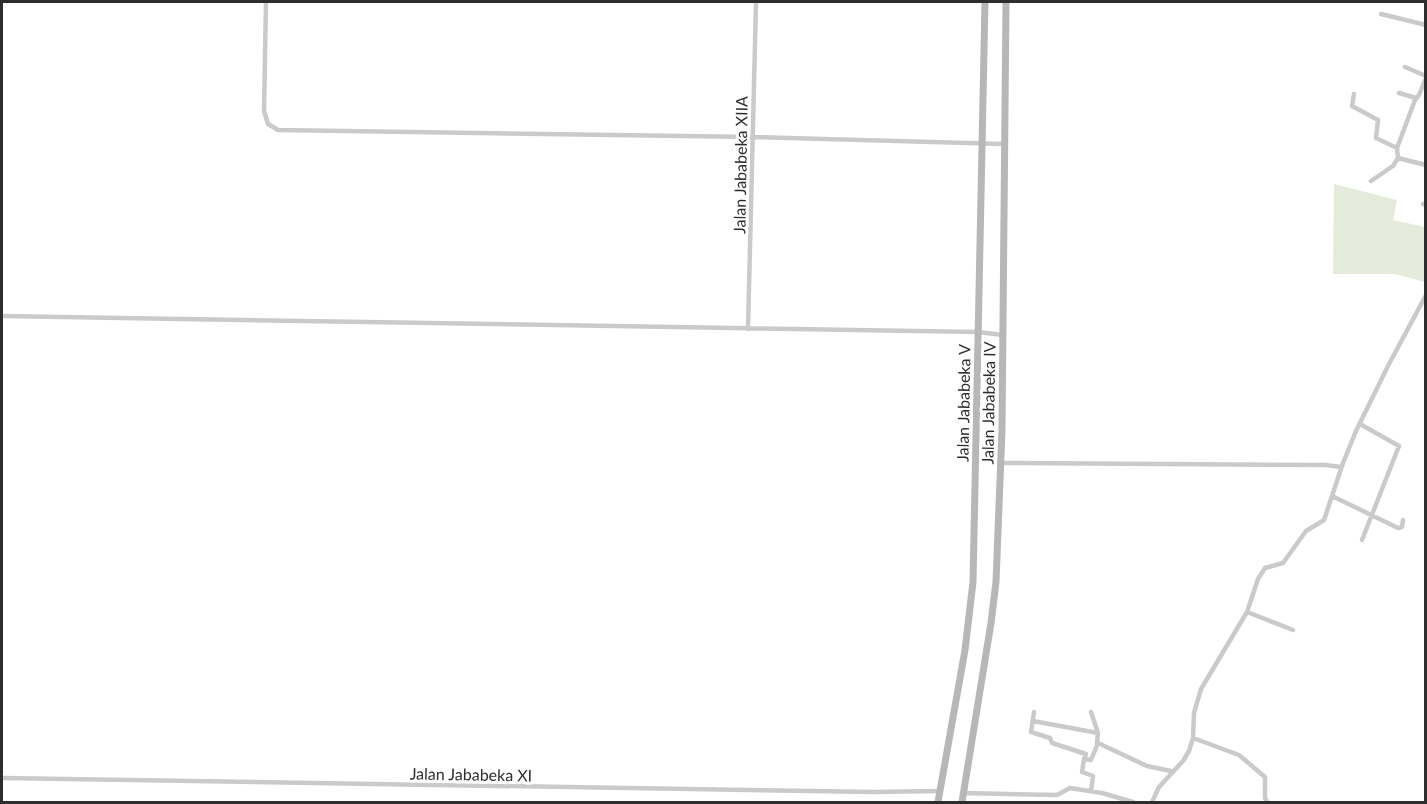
<svg xmlns="http://www.w3.org/2000/svg" width="1427" height="804" font-family="Lato,sans-serif">
	<rect width="100%" height="100%" fill="#fff"/>
	<!-- green -->
	<path fill="#e5ebdb" d="M1334,184L1397,200L1393,220L1425,227V282L1395,274H1333Z"/>
	<g fill="none" stroke-linecap="round" stroke-linejoin="round">
		<!-- street -->
		<path stroke="#cacaca" stroke-width="4.5" d="M266,2L264,111L268,124L278,130L753,137L1004,144
			M1381,14L1426,25
			M1405,67L1426,76
			M1426,78L1419,95L1415,100L1397,148L1398,158L1426,165
			M1399,93L1416,98
			M1354,94L1352,106L1378,120L1376,138L1397,148
			M1371,181L1393,166L1398,158
			M1423,204L1426,205
			M2,316L978,332L1003,335
			M748,329L756,2
			M1360,424L1399,446L1362,540
			M1001,463L1325,465L1341,467
			M1332,496L1398,528L1402,527L1403,520
			M1247,612L1293,630
			M1034,712L1031,732L1050,738L1052,743L1086,754L1084,759
			M1091,712L1098,733L1097,743
			M1033,721L1098,733
			M1193,738L1239,755L1265,777V798L1267,802
			M2,778L874,792L940,791
			M1091,791L1093,776L1082,772L1084,759L1091,760L1098,743L1147,766L1171,771
			M963,793L1057,795L1070,788L1102,793L1133,802
			M1152,802L1159,787L1183,761L1189,751L1193,738L1194,713L1201,689L1247,612L1258,579L1265,568L1283,563L1306,531L1324,520L1343,463L1356,431L1389,364L1426,295"/>
		<!-- secondary -->
		<path stroke="#b7b7b7" stroke-width="7" d="M938,802L965,650L973,582L985,2
			M962,802L991,623L996,582L1002,430L1006,2"/>
	</g>
	<g text-anchor="middle" dominant-baseline="central" stroke-width="6" stroke-linejoin="round" paint-order="stroke">
		<!-- street labels -->
		<g font-size="16" fill="#2d2d2d" stroke="#fff">
			<text transform="translate(740 165) rotate(-89)">Jalan Jababeka XIIA</text>
			<text transform="translate(963 403) rotate(-89)">Jalan Jababeka V</text>
			<text transform="translate(988 403) rotate(-89)">Jalan Jababeka IV</text>
			<text transform="translate(471 774) rotate(1)">Jalan Jababeka XI</text>
		</g>
	</g>
	<!-- border -->
	<rect width="1427" height="804" fill="none" stroke="#2d2d2d" stroke-width="6"/>
</svg>
